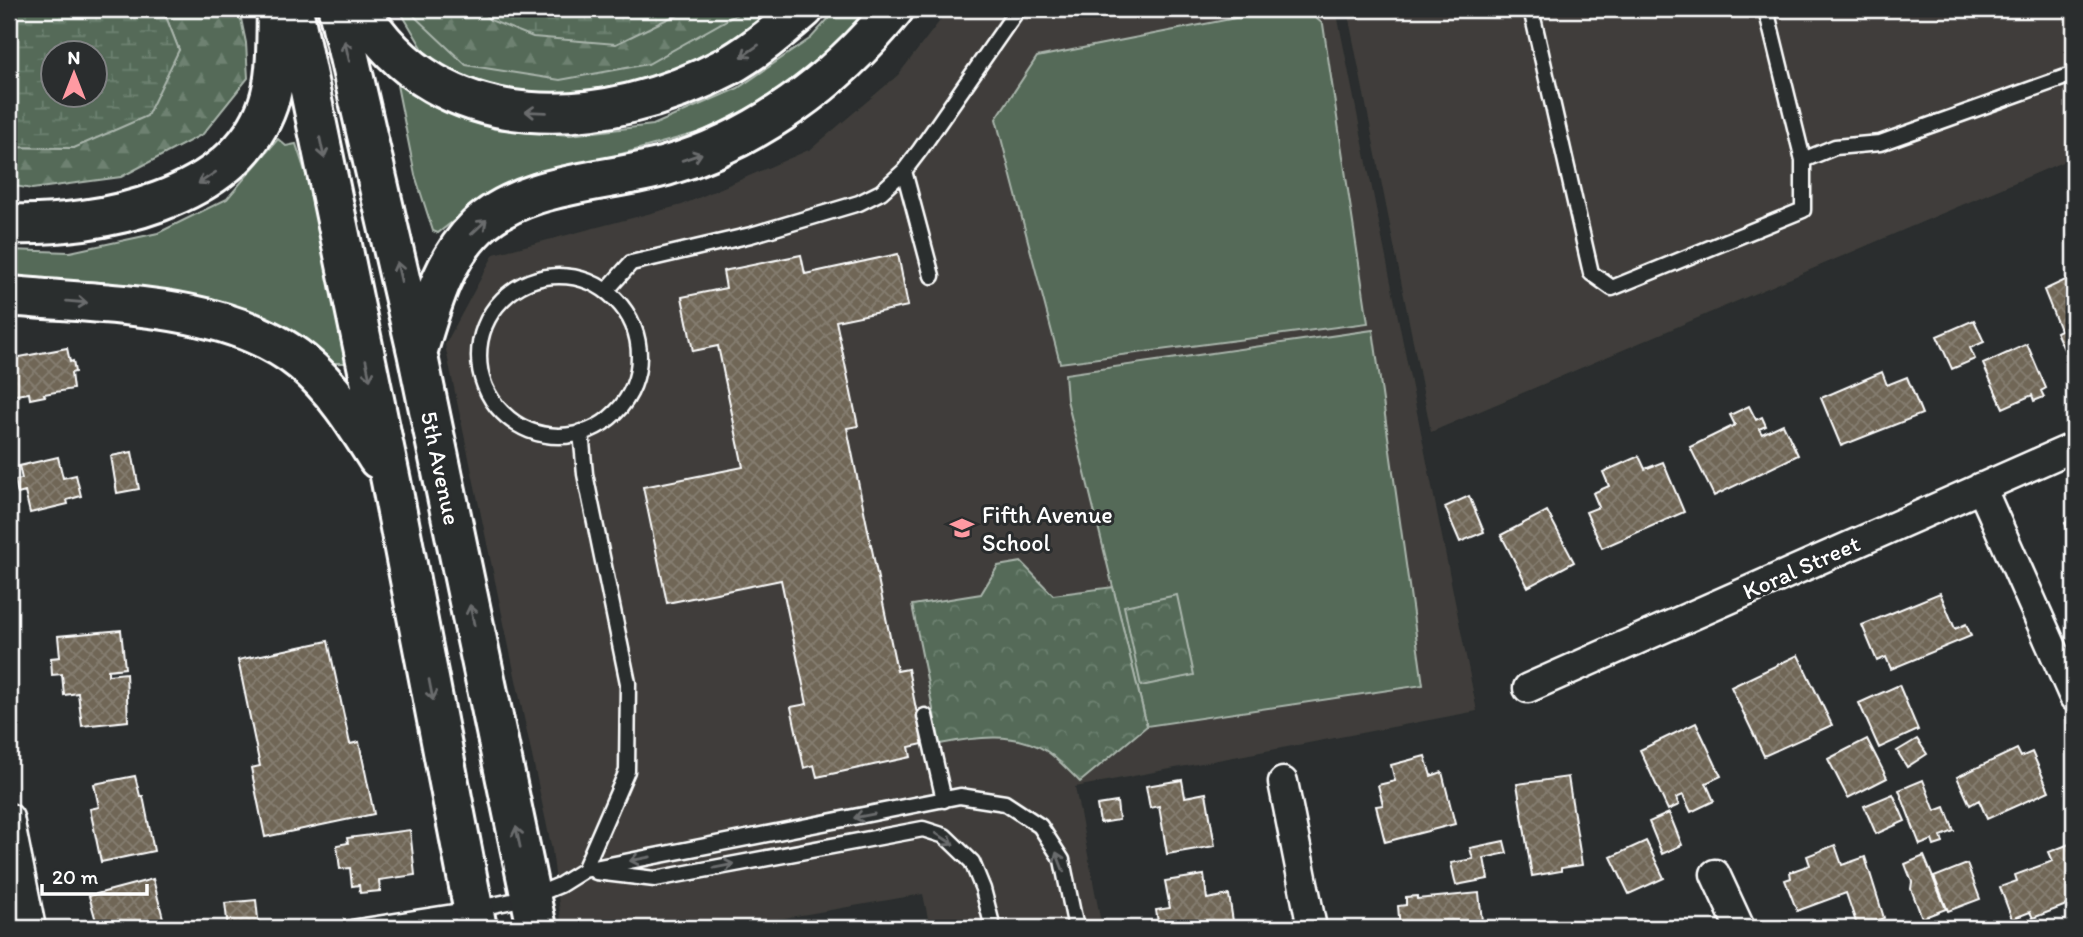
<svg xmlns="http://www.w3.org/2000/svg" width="2083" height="937" font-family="Itim,sans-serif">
	<defs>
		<pattern id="forest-firs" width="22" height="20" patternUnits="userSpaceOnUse" patternTransform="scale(1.75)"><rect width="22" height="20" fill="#546b58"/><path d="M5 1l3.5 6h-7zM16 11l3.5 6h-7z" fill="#6e8171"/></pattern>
		<pattern id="wetland-marsh" width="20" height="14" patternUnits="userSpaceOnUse" patternTransform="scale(1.75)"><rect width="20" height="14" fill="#546b58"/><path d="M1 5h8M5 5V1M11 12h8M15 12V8" fill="none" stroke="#6e8171"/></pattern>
		<pattern id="park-crowns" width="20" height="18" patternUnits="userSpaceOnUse" patternTransform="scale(1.75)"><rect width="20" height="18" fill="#546b58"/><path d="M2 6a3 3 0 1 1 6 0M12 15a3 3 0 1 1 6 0" fill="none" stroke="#6e8171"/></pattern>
		<pattern id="building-cross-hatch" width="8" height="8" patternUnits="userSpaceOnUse" patternTransform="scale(1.75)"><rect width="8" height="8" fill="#706657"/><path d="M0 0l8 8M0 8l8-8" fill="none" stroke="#857d70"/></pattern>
	</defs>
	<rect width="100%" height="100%" fill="#2a2d2e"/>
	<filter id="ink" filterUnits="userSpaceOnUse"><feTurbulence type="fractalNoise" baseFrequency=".0143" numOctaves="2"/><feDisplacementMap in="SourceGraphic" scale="14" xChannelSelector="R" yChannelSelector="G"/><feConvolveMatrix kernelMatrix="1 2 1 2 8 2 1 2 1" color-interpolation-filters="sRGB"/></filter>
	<g filter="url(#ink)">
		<!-- built -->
		<path fill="#3f3e3a" d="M949,9H1336L1477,711L1075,787L1102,928H930L923,894L727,928H562L552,850L445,345L494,254L682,205L811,149L898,75Z
			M1347,9H2074V157L1431,432Z"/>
		<!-- grass -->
		<path fill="#546b58" stroke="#aab5ac" stroke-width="2" d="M399,9H779L743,45L665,85L554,104L480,98L424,51Z
			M837,9H868L842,43L786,89L704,131L603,159L533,173L488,194L438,233L433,231L415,175L396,80L494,129L570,135L653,125L738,88L811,38Z
			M1281,9H1305L1323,24L1368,323L1060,363L996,119L1037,57Z
			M278,139L286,146L296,144L315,202L347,363H328L31,279L9,275V250L70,252L158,233L227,199Z
			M1373,330L1423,685L1147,726L1067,400L1065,374Z"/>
		<!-- forest -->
		<path fill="url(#forest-firs)" stroke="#aab5ac" stroke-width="2" d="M163,9H239L246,43L248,78L203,134L121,177L32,189L9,185V147L74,148L179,50Z
			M412,9H479L490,20L675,17L688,9H746L648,64L560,80L466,65L415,17Z"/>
		<!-- wetland -->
		<path fill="url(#wetland-marsh)" stroke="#aab5ac" stroke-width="2" fill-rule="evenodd" d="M9,9H163L179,50L147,116L74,148L9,147ZM52,52H94V94H52Z
			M479,9H688L616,44L533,37L490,20Z"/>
		<!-- park -->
		<path fill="url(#park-crowns)" stroke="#aab5ac" stroke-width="2" d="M1021,562L1053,595L1113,587L1147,726L1080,782C1070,772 1059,760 1048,752C1016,731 975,737 940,744L912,605L981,594L998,566Z
			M1177,595L1194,675L1141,686L1124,606Z"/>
		<!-- building -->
		<path fill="url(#building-cross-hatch)" stroke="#fff" stroke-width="2" d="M898,254L908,306L836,321L858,426L847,428L897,671L908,669L923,744L909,747L911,757L817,777L814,765L804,768L791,707L807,704L781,580L667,603L643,487L743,467L718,346L693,351L682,297L726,288L723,271L801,255L805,274Z
			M2074,276V371L2056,332L2060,330L2044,290Z
			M1974,320L1984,342L1970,348L1975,359L1952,369L1937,336Z
			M2027,344L2046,388L2041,391L2044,397L2034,401L2032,395L2003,408L1983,364Z
			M67,348L70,362L73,361L75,372L71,373L73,389L44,394L45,396L30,399L29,393L9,396V359Z
			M1882,372L1887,385L1907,377L1922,414L1841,446L1821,398Z
			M1749,406L1756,420L1762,417L1766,426L1759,429L1762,434L1783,424L1798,455L1714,496L1690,447L1735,425L1730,415Z
			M132,452L139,489L117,493L111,456Z
			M1639,456L1645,469L1663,462L1684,512L1602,548L1586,512L1599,507L1593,493L1609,486L1603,472Z
			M58,457L63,478L76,475L81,496L67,500L68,504L30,513L25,492L18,494L15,480L22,479L19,466Z
			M1469,496L1484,532L1460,542L1445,507Z
			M1547,511L1574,562L1528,587L1501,535Z
			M2074,519V543L2065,523Z
			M1940,593L1955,629L1966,624L1971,636L1891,669L1886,657L1877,661L1862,625Z
			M121,630L125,668L108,670V675L126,673L128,721L82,726L78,693L64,695L62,674L52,675L51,658L60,657L58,636Z
			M328,641L350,744L359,742L374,814L265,837L251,768L260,766L238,660Z
			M1798,655L1832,725L1764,756L1731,687Z
			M1899,685L1918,730L1879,748L1859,703Z
			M1696,723L1721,776L1706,783L1714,801L1691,812L1683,795L1676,798L1679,805L1668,810L1640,750Z
			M1867,739L1887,778L1848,798L1828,759Z
			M1917,739L1927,754L1907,767L1897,751Z
			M2017,749L2021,757L2032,752L2049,791L1987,819L1979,800L1970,805L1957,777Z
			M1425,756L1431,776L1442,772L1455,824L1385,842L1376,806L1383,805L1378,785L1395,781L1391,765Z
			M135,776L140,796H143L154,851L101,862L90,809L99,807L94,784Z
			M1568,777L1582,865L1561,868V871L1532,876L1517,784Z
			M1182,780L1185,797L1206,793L1215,846L1167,854L1159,806L1150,808L1146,786Z
			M1923,780L1935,811L1945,807L1954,831L1941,836L1943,843L1934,846L1932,840L1920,845L1899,790Z
			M1893,794L1905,821L1876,834L1864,806Z
			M1117,802L1119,820L1100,823L1097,805Z
			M1669,813L1682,845L1662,854L1649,822Z
			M410,830L415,875L379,880L380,891L360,893L359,885L352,886L350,868L340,869L337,845L348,843L347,838Z
			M1504,841L1507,853L1484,858L1488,879L1456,885L1451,863L1473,859L1470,848Z
			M1646,841L1664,878L1629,894L1611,857Z
			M2072,843L2074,902L2033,918L2030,912L2012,919L2000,887L2017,881L2015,875L2053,861L2049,852Z
			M1835,845L1842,865L1865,857L1884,918L1858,928L1846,893L1797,911L1785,880L1791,878L1790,872L1810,865L1807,856Z
			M1924,856L1946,909L1922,918L1911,889L1912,882L1905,864Z
			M1967,864L1980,899L1948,911L1934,877Z
			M1204,875L1207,899L1229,895L1234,928H1159L1156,910L1170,908L1165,881Z
			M153,879L164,922L138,928H98L89,896Z
			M1479,893L1482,921L1461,923V928H1400L1398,906L1406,905V897L1417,896V899Z
			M256,900L259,928H228L225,903Z"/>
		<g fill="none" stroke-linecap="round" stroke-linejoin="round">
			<!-- service casing -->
			<g stroke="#fff" stroke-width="19">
				<path id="service" d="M1531,9L1591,273L1612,288L1803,210V160L1835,147L1880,143L2074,74
					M1766,9L1803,160
					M904,171L932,276
					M479 356a80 80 0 1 1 160 0a80 80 0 1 1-160 0Z
					M607,290L631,263L751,235L859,203L881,192L904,171L920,150L1018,9
					M925,716L944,800
					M584,870L960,796L1005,803L1040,826L1062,860L1076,928
					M596,872L655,879L923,829L945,836L972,862L983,889L993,928
					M352,928L474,909L531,897L560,885L584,870L627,771L628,683L585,474L581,432"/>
			</g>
			<!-- minor casing -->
			<g stroke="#fff" stroke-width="33">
				<path id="minor" d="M1981,487L2074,697
					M1528,688L2074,447
					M1283,782L1312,928
					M9,818L31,928
					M1715,874L1740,928"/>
			</g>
			<!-- secondary casing -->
			<g stroke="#fff" stroke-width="44">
				<path id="secondary" d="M293,9L391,481L477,928
					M338,9L417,352L537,928
					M360,9C439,142 606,131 728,66C755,51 781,29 804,9
					M9,224C98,227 235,201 268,104C278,75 276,40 277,9
					M9,296C101,305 226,301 302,362C334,388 356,424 378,459
					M418,350C431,307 443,260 477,227C523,182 606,183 666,166C756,140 836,81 894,9"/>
			</g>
			<!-- service -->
			<use href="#service" stroke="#2a2d2e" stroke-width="14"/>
			<!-- minor -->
			<use href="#minor" stroke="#2a2d2e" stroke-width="28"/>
			<!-- secondary -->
			<use href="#secondary" stroke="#2a2d2e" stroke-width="38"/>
		</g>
		<!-- one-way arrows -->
		<defs><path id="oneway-shaft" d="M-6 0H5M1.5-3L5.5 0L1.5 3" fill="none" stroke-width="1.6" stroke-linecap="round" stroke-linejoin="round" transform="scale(1.75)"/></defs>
		<g stroke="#6a6c6d">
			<use href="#oneway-shaft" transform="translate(347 51) rotate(-103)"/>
			<use href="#oneway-shaft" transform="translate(750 51) rotate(145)"/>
			<use href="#oneway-shaft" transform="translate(536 112) rotate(-178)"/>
			<use href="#oneway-shaft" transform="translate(322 148) rotate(78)"/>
			<use href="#oneway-shaft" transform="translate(692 157) rotate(-19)"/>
			<use href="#oneway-shaft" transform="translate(207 178) rotate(146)"/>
			<use href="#oneway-shaft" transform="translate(479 227) rotate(-43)"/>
			<use href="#oneway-shaft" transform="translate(399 272) rotate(-103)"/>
			<use href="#oneway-shaft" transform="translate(77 302) rotate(5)"/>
			<use href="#oneway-shaft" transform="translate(368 370) rotate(78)"/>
			<use href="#oneway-shaft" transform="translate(472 615) rotate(-102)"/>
			<use href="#oneway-shaft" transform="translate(431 690) rotate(79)"/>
			<use href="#oneway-shaft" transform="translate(864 816) rotate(169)"/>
			<use href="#oneway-shaft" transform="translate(518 837) rotate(-102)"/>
			<use href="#oneway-shaft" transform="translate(945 839) rotate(33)"/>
			<use href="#oneway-shaft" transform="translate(640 859) rotate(169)"/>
			<use href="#oneway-shaft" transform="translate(1060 862) rotate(-111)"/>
			<use href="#oneway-shaft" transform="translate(724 866) rotate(-11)"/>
		</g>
	</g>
	<!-- icons -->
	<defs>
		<g id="school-bare" transform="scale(1.89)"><path d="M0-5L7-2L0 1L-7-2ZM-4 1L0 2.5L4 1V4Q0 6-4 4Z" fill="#ff9aa2" stroke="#2a2d2e" stroke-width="2.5" paint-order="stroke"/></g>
	</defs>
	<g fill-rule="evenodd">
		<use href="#school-bare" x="962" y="528"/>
	</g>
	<g text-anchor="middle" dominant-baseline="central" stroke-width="6" stroke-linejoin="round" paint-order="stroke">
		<!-- street labels -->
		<g font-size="24" fill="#fff" stroke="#2a2d2e">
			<text transform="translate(441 468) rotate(78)">5th Avenue</text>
			<text transform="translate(1801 567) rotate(-24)">Koral Street</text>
		</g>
		<!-- poi labels -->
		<g font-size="24" fill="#fff" stroke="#2a2d2e" text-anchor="start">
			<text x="982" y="514">Fifth Avenue<tspan x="982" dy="28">School</tspan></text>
		</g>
	</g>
	<!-- margin -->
	<rect width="2083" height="937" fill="none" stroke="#2a2d2e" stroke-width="35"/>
	<rect x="18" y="18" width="2048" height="902" fill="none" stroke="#fff" stroke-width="2.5" filter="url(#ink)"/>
	<!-- north arrow -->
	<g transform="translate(74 74)"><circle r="33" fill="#2a2d2e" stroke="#7f8182" stroke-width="2"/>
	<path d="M0-5L12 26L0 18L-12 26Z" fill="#ff9aa2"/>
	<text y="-10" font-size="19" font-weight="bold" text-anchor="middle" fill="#ffffff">N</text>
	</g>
	<!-- scale -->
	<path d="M42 884v10h105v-10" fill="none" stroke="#ffffff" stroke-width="3.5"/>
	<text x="52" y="884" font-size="21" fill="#ffffff" stroke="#2a2d2e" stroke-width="5" paint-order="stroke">20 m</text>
</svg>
